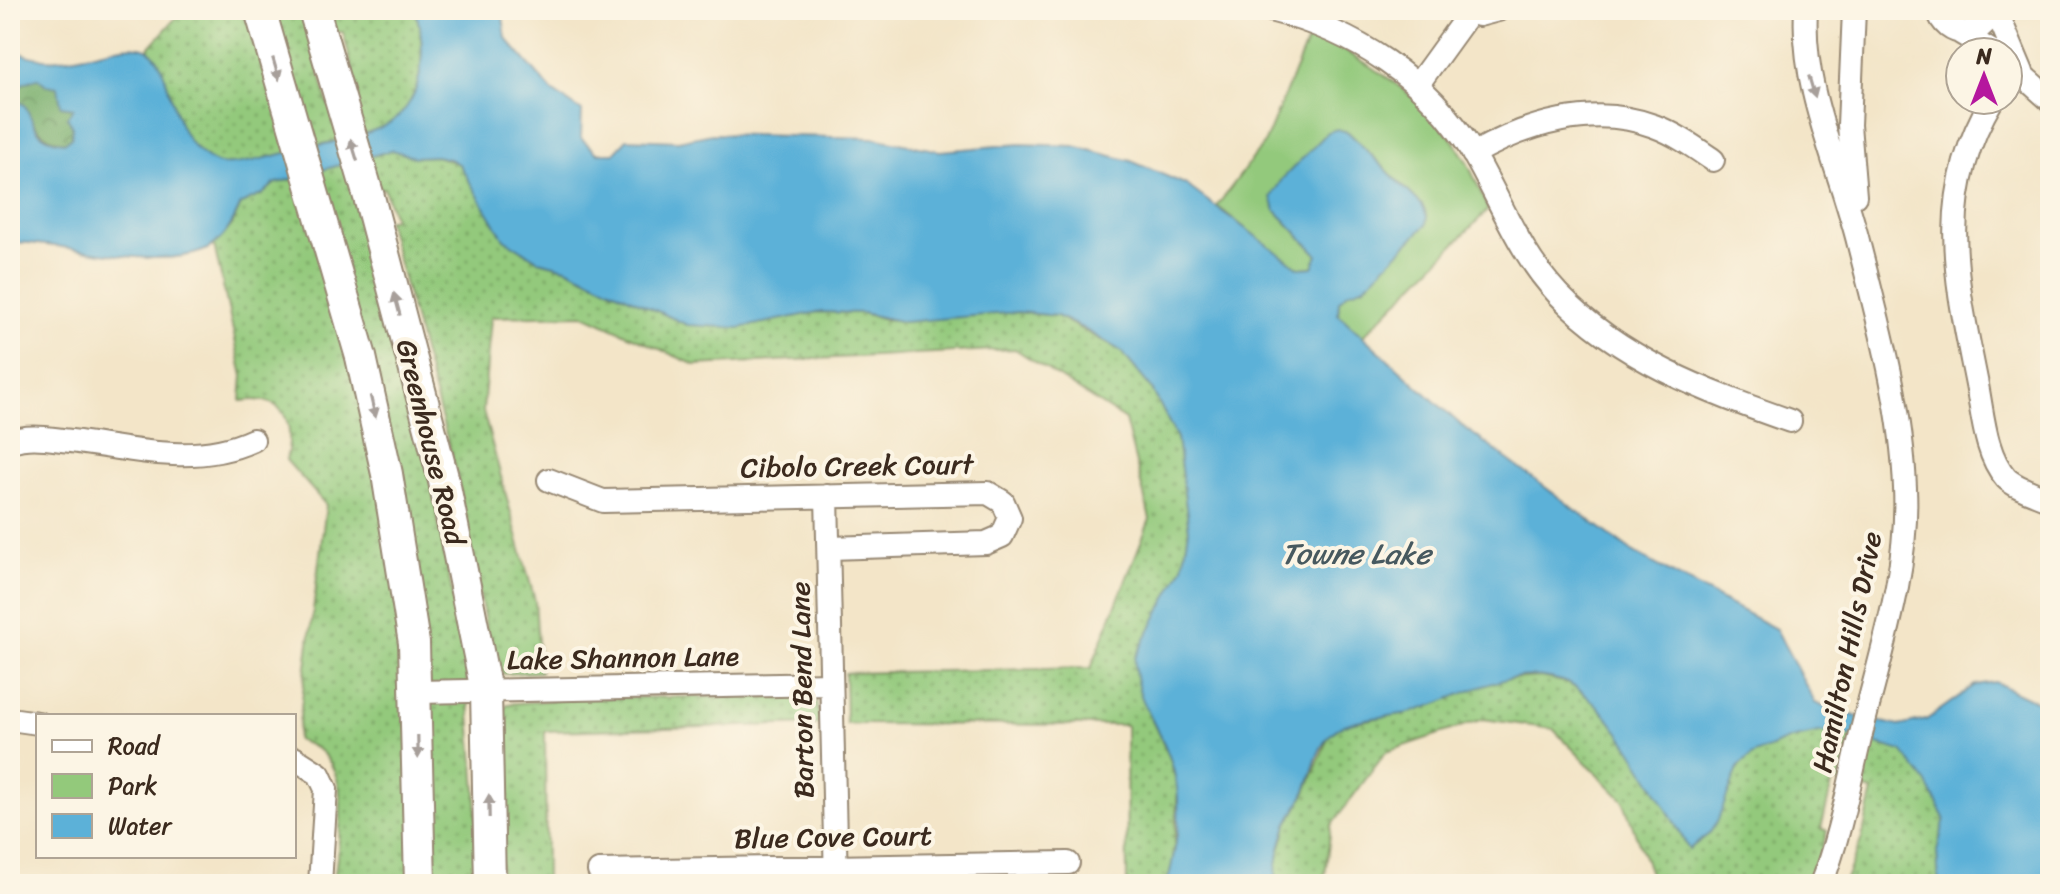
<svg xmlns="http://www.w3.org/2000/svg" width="2060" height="894" font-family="Sriracha,sans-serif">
	<defs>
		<pattern id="grass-dots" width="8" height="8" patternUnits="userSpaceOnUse" patternTransform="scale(2)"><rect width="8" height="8" fill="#93c97b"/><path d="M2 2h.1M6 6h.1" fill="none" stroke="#79a364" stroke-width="1.8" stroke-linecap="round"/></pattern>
		<pattern id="forest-crowns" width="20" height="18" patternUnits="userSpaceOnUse" patternTransform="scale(2)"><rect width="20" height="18" fill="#76ad6b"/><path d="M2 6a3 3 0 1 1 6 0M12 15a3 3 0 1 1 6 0" fill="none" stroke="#628d57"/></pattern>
	</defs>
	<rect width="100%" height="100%" fill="#fcf5e5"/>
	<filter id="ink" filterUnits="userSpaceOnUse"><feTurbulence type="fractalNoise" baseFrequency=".0125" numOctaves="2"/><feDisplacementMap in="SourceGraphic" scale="16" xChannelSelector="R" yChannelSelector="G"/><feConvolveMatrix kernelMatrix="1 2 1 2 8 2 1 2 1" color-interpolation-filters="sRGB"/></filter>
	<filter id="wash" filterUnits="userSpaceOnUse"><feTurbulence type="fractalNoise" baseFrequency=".006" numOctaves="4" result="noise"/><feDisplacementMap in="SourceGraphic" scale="32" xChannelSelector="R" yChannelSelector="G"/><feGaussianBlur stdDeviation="1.8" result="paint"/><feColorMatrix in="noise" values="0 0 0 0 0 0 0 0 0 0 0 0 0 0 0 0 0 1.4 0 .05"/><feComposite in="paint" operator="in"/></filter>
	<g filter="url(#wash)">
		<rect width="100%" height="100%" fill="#f3e5c8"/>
		<!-- grass -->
		<path fill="url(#grass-dots)" stroke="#677a4c" stroke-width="2" d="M183,10H303L328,105L359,95L343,32H332L326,10H415C428,49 425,109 381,128C355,139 324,143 297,150C280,155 235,169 219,165C170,154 176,78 148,49Z
			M392,150L414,157L436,156L459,164L505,239L539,261L566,268L687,325L818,312L862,313L885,320L1019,312L1057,316L1121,351L1152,389L1177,438L1189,530L1183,567L1169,598L1147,710L1169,756L1178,788L1173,861L1167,884H1127L1126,725L846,724L845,673L1091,668L1150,519L1125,420L1015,349L695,365L584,315L491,317L483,411L535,601L540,672L504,674L493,664L456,471L387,220L394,218L384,188L353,198L358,216H362L414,397L466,664L476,791L478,884H334C337,845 354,780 320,751C314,746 304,743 297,740L326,505L286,460C295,423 286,394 241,401L243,376L214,245L232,225L241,204L263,194L274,184Z
			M1542,677C1552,680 1564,681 1572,686C1622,716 1661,799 1689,849C1730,818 1714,798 1739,767C1757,744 1809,729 1836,733C1849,734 1861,738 1873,741C1882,743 1894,744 1902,751C1922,767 1934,796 1945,818L1937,851L1939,884H1844L1862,838L1873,791L1833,781L1821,828L1827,831L1812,884H1654L1623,800L1553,729L1483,719L1386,752L1331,826L1324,884H1275L1276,865L1287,825L1306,792L1329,735L1344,724L1415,711L1460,692L1506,679Z
			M804,696L816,700L821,724L545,731L546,884H501L496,719L508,704L576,698Z"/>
		<!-- forest -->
		<path fill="url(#forest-crowns)" stroke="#586c44" stroke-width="2" d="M38,78L59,87L74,108L72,137L65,142C35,139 34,117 15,100L18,85Z"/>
		<!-- green -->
		<path fill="#93c97b" stroke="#677a4c" stroke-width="2" d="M1311,32C1370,63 1431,100 1465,159C1474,175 1481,193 1488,210L1361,338L1338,314L1339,301L1348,292L1365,286L1427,216L1422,205L1348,132L1275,210L1318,255L1314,267L1299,268L1289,263L1217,206L1265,142Z"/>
		<!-- water -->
		<path fill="#5cb1d8" stroke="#4c6e7b" stroke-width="2" fill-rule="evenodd" d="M415,10H502L506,38L552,91L582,111L581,138L597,153H614L627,139L678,141L712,134L873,138L940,151L1020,144L1074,146L1131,161L1185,184L1299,268L1313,267L1318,255L1275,210L1271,197L1282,179L1328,132L1337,129L1348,132L1422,205L1427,216L1426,225L1365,286L1348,292L1339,301L1338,314L1461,425L1634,553L1776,629L1815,703L1839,712L1899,726L1926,720L1975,685L1995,682L2050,708V884H1939L1937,851L1945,818L1926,782L1902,751L1835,732L1819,733L1791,739L1754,754L1739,766L1718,820L1709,834L1689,849C1665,807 1613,704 1569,684C1516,660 1462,698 1412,712C1388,719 1351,715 1332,733C1318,745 1313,771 1307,788C1302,801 1293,812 1287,825C1280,844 1276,864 1275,884H1167C1178,843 1185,797 1169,756C1157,724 1132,694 1135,658L1183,567L1189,530L1177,438L1152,389L1121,351L1082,328L1057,316L1019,312L904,322L862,313L818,312L739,328L687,325L566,268L539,261L504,239L459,164L449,159L436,156L414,157L392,150L274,184L263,194L241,204C233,223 223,243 203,251C151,271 66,242 10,242V47C61,80 115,35 146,49C176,61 163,140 216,163C229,169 278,155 293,151C322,144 355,139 382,127C425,107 428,49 415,10ZM38,78L46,85L58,87L61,106L74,108L67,117L72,126V137L65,142C35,139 36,127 25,105L15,100L19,85Z"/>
	</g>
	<g filter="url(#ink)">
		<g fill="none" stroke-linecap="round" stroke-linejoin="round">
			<!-- minor casing -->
			<g stroke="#978873" stroke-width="26">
				<path id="minor" d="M1270,10C1354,31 1428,78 1473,153C1501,201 1519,253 1558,294C1621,360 1705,391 1790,421
					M1466,10L1479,15L1498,10
					M1806,10C1801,91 1840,167 1859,245C1879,324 1902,406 1905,488C1909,568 1882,649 1863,726C1850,778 1841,834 1821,884
					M1854,10L1849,125L1855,196
					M1938,10C1945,39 1984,40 1991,10
					M1996,10L2022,72
					M1961,33L1993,52
					M2012,66L2050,100
					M1418,84L1470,12
					M1992,100C1934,197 1957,283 1977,385C1983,415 1985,454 2006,478C2016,488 2037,494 2050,500
					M1473,154C1526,124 1594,103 1654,126C1676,134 1694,147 1713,160
					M10,442C28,434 51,439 71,441C132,449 195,467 253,440
					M549,480L603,501L988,493L1003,502L1010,518L1002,536L986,543L830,548
					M827,496L836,884
					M417,692L831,684
					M10,719L38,723
					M294,758L319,774L326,789L320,884
					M599,871L1068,863"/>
			</g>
			<!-- secondary casing -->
			<g stroke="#978873" stroke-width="34">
				<path id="secondary" d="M260,10L361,357L387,474L414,643L420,884
					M314,10L369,197L444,481L486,691L490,884"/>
			</g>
			<!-- minor -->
			<use href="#minor" stroke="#fff" stroke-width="22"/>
			<!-- secondary -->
			<use href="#secondary" stroke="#fff" stroke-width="30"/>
		</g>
		<!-- one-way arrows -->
		<defs><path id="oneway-solid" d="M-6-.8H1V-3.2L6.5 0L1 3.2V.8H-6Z" transform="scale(2)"/></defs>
		<g fill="#a79f9a">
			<use href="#oneway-solid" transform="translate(276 69) rotate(74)"/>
			<use href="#oneway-solid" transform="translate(1812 87) rotate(74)"/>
			<use href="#oneway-solid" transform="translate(354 150) rotate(-107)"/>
			<use href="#oneway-solid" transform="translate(397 304) rotate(-105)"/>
			<use href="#oneway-solid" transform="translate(373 407) rotate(77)"/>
			<use href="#oneway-solid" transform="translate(418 747) rotate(89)"/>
			<use href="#oneway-solid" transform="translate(489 806) rotate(-91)"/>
		</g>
	</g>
	<g text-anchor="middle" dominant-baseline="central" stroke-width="8" stroke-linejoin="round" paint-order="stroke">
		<!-- street labels -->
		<g font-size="28" fill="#3b2a1e" stroke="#fcf5e5">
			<text transform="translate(431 442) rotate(76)">Greenhouse Road</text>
			<text transform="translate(857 466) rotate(-1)">Cibolo Creek Court</text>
			<text transform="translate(1847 652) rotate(-78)">Hamilton Hills Drive</text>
			<text transform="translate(623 658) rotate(-1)">Lake Shannon Lane</text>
			<text transform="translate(802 690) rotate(-91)">Barton Bend Lane</text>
			<text transform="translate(833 837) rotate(-1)">Blue Cove Court</text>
		</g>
		<!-- water labels -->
		<g font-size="30" font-style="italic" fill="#47595f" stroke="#fcf5e5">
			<text x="1356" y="554">Towne Lake</text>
		</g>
	</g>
	<!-- margin -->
	<rect width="2060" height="894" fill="none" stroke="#fcf5e5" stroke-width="40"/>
	<!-- legend -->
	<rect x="36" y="714" width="260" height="144" fill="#fcf5e5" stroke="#afa495" stroke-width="2"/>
	<rect x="52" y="740" width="40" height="12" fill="#ffffff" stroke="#afa495" stroke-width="2"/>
	<text x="108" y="754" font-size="24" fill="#3b2a1e">Road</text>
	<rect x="52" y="774" width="40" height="24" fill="#93c97b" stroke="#afa495" stroke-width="2"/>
	<text x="108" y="794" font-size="24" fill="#3b2a1e">Park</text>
	<rect x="52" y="814" width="40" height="24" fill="#5cb1d8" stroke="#afa495" stroke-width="2"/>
	<text x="108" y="834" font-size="24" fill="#3b2a1e">Water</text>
	<!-- north arrow -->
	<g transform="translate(1984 76)"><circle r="38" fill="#fcf5e5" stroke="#afa495" stroke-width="2"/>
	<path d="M0-6L14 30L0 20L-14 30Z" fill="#b5179e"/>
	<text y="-12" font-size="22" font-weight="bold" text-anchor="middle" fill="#3b2a1e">N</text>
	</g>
</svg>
